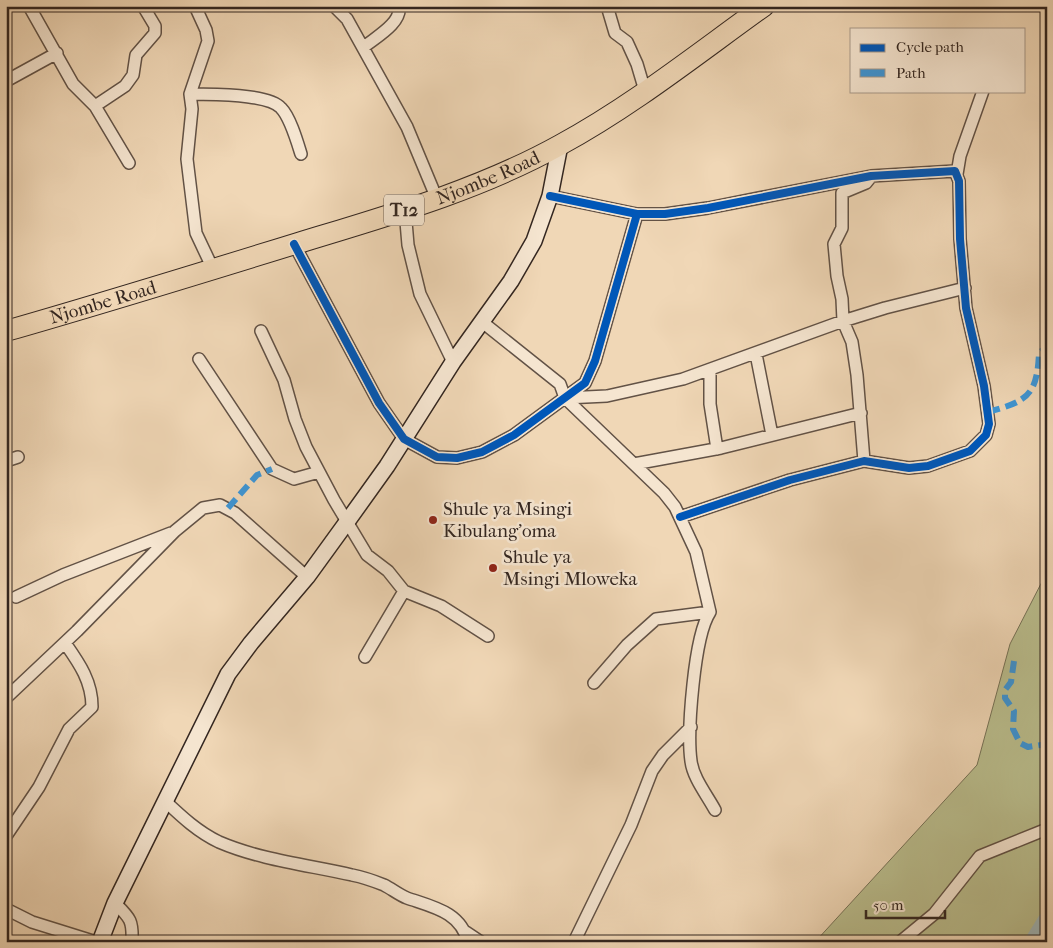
<svg xmlns="http://www.w3.org/2000/svg" width="1053" height="948" font-family="'IM FELL French Canon',serif">
	<rect width="100%" height="100%" fill="#f0d7b6"/>
	<filter id="stains"><feTurbulence type="fractalNoise" baseFrequency=".004" numOctaves="4"/><feColorMatrix values="0 0 0 0 .2 0 0 0 0 .09 0 0 0 0 .02 0 0 0 .5 -.17"/></filter>
	<radialGradient id="worn" r=".72"><stop offset=".6" stop-color="#630" stop-opacity="0"/><stop offset="1" stop-color="#630" stop-opacity=".3"/></radialGradient>
	<!-- green -->
	<path fill="#babe8e" stroke="#767257" d="M1047,572V942H815L977,765L1010,644Z"/>
	<g fill="none" stroke-linecap="round" stroke-linejoin="round">
		<!-- river -->
		<path stroke="#a0b7b9" stroke-width="19" d="M1034,942L1047,921"/>
		<!-- street casing -->
		<g stroke="#625246" stroke-width="14">
			<path id="street" d="M29,6L73,84L95,106L129,163
				M195,6L206,30L208,41L190,94L192,109L187,159L196,233L213,269
				M334,6L347,19L407,127L437,199
				M607,6L615,33L627,42L637,64L645,91
				M364,47C376,37 402,23 399,6
				M6,81L57,53
				M190,94C210,95 268,93 281,108C290,117 297,141 301,154
				M95,106L125,86L133,75L136,55L155,33V26L143,6
				M957,174L960,156L983,91
				M550,196L637,214H665L708,208L871,176L955,171L959,181L960,239L966,308L984,386L989,424L986,435L970,451L928,466L909,468L864,461L790,480L680,517
				M405,210L408,245L420,294L453,362
				M294,244L379,403L404,439L437,457L457,458L482,452L514,435L585,383L595,361L637,214
				M481,321L560,384L565,398L607,396L683,379L843,321L885,308L965,288
				M261,331L284,380L295,419L306,447L334,500L367,555L388,571L404,591L441,606L488,636
				M756,354L772,435
				M199,359L272,469L294,479L319,472
				M710,370V404L717,449
				M565,398L664,493L675,507L696,552L710,612C694,636 687,732 691,761C693,778 707,795 715,810
				M6,461L18,457
				M864,461L857,375L852,342L843,321L842,299L837,276L834,244L842,228V193L866,183L870,178
				M634,464L721,448L861,413
				M16,597L63,575L171,533
				M365,657L404,591
				M594,683L627,645L656,619L710,612
				M6,698L77,631L175,531L203,508L220,505L235,513L307,577
				M165,801C182,817 198,832 219,842C261,860 308,865 352,875C362,877 374,881 384,885C392,889 399,895 407,898C433,907 461,912 468,942
				M6,836L39,787L69,729L92,707C92,681 79,663 65,643
				M115,903C130,918 133,920 132,942
				M6,909L32,922L96,942
				M466,932L481,942
				M574,942L631,825L652,771L663,755L691,727
				M900,942L934,914L980,856L1047,829"/>
		</g>
		<!-- secondary casing -->
		<g stroke="#332620" stroke-width="18">
			<path id="secondary" d="M100,942L115,903L228,674L251,643L307,577L344,526L387,466L453,362L511,281L534,241L550,196L560,145"/>
		</g>
		<!-- highway casing -->
		<g stroke="#332620" stroke-width="22">
			<g id="highway">
				<path id="s1" d="M6,331C104,303 201,273 298,243C387,216 479,190 560,145C632,106 697,54 764,6"/>
			</g>
		</g>
		<!-- street -->
		<use href="#street" stroke="#f5e5d0" stroke-width="11"/>
		<!-- secondary -->
		<use href="#secondary" stroke="#f5e5d0" stroke-width="15"/>
		<!-- highway -->
		<use href="#highway" stroke="#f0d7b6" stroke-width="20"/>
		<!-- quiet -->
		<path stroke="#3d95d5" stroke-width="6" stroke-dasharray="12 6" stroke-linecap="butt" d="M988,412C1028,401 1037,395 1039,353L1047,347
			M228,508L257,475L272,469
			M1014,661L1011,682L1005,690V698L1014,711L1013,729L1020,743L1028,747L1047,744"/>
		<!-- cycleway casing -->
		<g stroke="#f5e5d0" stroke-width="11">
			<path id="cycleway" d="M550,196L637,214H665L708,208L871,176L955,171L959,181L960,239L966,308L984,386L989,424L986,435L970,451L928,466L909,468L864,461L790,480L680,517
				M294,244L379,403L404,439L437,457L457,458L482,452L514,435L585,383L595,361L637,214"/>
		</g>
		<!-- cycleway -->
		<use href="#cycleway" stroke="#0057b8" stroke-width="8"/>
	</g>
	<!-- markers -->
	<g fill="#8f2418" stroke="#f5e5d0" stroke-width="2">
		<circle cx="433" cy="520" r="5"/>
		<circle cx="493" cy="568" r="5"/>
	</g>
	<g text-anchor="middle" dominant-baseline="central" stroke-width="5" stroke-linejoin="round" paint-order="stroke">
		<!-- shield labels -->
		<rect fill="#f5e5d0" stroke="#6d5f55" stroke-width="1" x="384" y="194.5" width="40" height="31" rx="4"/>
		<g font-size="18" font-weight="bold" fill="#332620">
			<text x="404" y="210">T12</text>
		</g>
		<!-- street labels -->
		<g font-size="19" fill="#332620" stroke="#f5e5d0">
			<text stroke="none"><textPath href="#s1" startOffset="506">Njombe Road</textPath></text>
			<text stroke="none"><textPath href="#s1" startOffset="101">Njombe Road</textPath></text>
		</g>
		<!-- poi labels -->
		<g font-size="19" fill="#332620" stroke="#f5e5d0" text-anchor="start">
			<text x="443" y="509">Shule ya Msingi<tspan x="443" dy="22">Kibulang'oma</tspan></text>
			<text x="503" y="557">Shule ya<tspan x="503" dy="22">Msingi Mloweka</tspan></text>
		</g>
	</g>
	<!-- margin -->
	<rect width="1053" height="948" fill="none" stroke="#f0d7b6" stroke-width="25"/>
	<rect x="8" y="8" width="1038" height="933" fill="none" stroke="#332620" stroke-width="2.5"/>
	<rect x="12" y="12" width="1028" height="923" fill="none" stroke="#332620"/>
	<!-- legend -->
	<rect x="850" y="28" width="175" height="65" fill="#f5e5d0" stroke="#a7998a"/>
	<rect x="860" y="44" width="25" height="8" fill="#0057b8" stroke="#a7998a"/>
	<text x="896" y="52" font-size="15" fill="#332620">Cycle path</text>
	<rect x="860" y="69" width="25" height="8" fill="#3d95d5" stroke="#a7998a"/>
	<text x="896" y="78" font-size="15" fill="#332620">Path</text>
	<!-- scale -->
	<path d="M866 910v8h79v-8" fill="none" stroke="#332620" stroke-width="2.5"/>
	<text x="873" y="910" font-size="15" fill="#332620" stroke="#f5e5d0" stroke-width="4" paint-order="stroke">50 m</text>
	<rect width="100%" height="100%" filter="url(#stains)"/>
	<rect width="100%" height="100%" fill="url(#worn)"/>
</svg>
